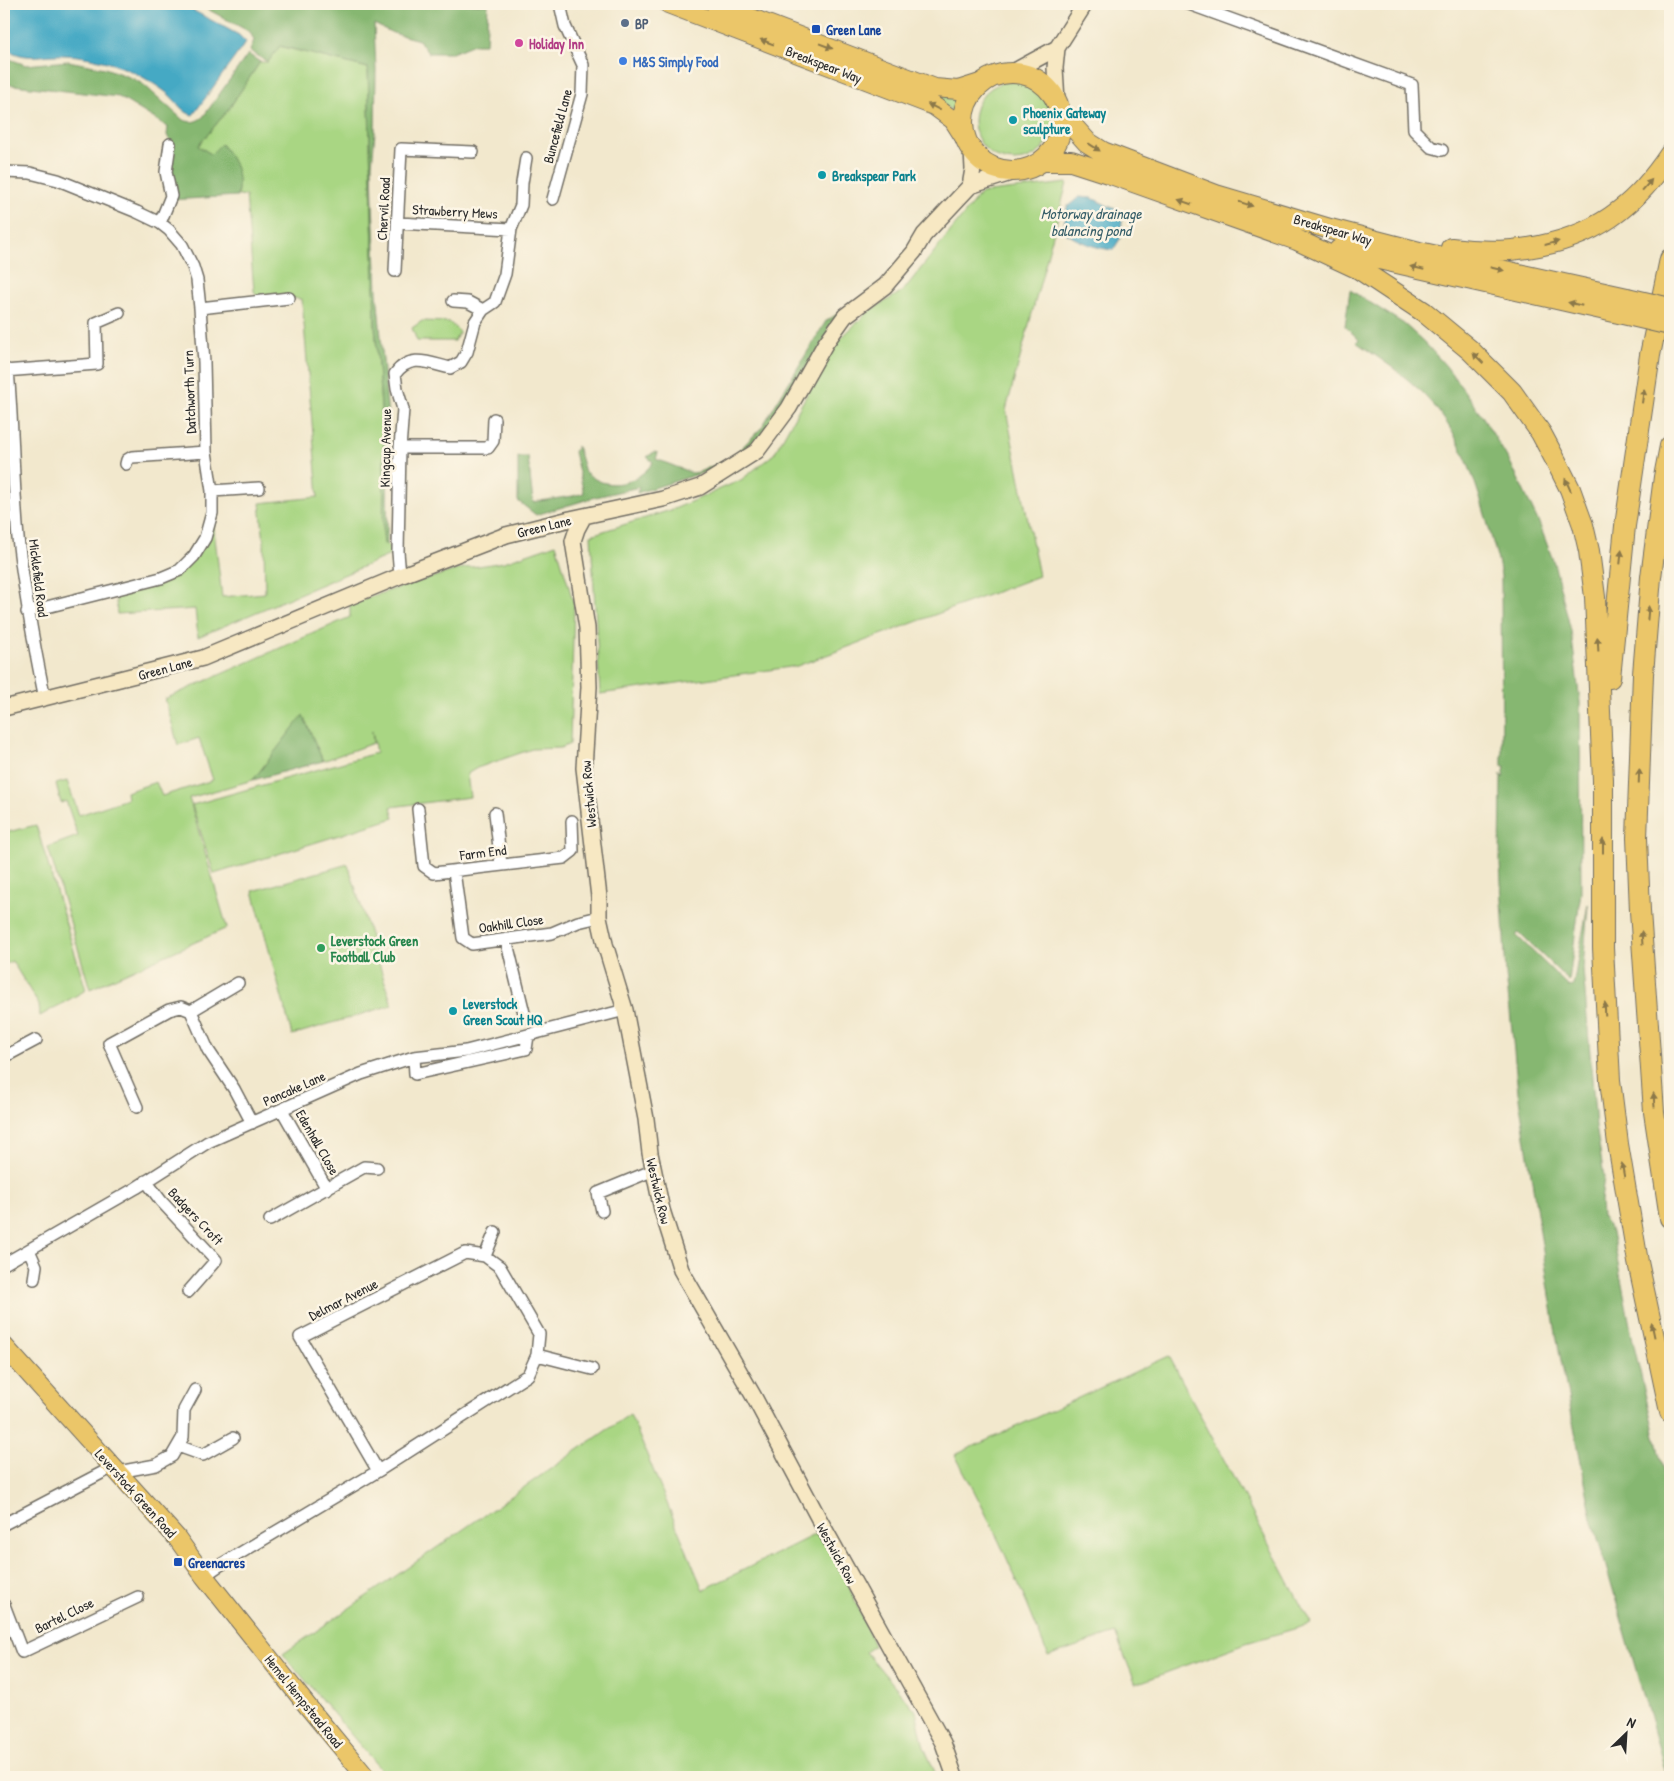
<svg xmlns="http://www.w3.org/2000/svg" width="1674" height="1781" font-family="'Patrick Hand',sans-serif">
	<rect width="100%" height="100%" fill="#fcf5e5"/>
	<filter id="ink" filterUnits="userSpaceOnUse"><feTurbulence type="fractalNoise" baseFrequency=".02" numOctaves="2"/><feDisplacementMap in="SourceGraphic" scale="10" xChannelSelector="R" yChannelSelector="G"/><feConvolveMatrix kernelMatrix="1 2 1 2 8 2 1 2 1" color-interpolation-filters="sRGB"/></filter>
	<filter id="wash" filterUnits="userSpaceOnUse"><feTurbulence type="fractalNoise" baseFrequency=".0096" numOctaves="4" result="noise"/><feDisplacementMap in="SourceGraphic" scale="20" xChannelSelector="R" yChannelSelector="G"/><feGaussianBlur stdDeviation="1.12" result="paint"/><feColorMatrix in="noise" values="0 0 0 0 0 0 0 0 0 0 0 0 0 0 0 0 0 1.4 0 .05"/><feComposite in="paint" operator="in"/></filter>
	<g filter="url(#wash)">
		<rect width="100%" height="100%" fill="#f2e8cd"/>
		<!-- green -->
		<path fill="#a9d683" stroke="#6a8057" d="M279,46L368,68L375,325L384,448V543L387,544L395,553L198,637L195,609L117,614L115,589L161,578L194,556L212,513L222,597L265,593L264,542L260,503L318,497L302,299L289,298L260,302L254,291L246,195L237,196L238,188L211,154L198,146L228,110L260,62H268Z
			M974 121a40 40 0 1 1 80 0a40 40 0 1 1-80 0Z
			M927,90L966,96L959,115L937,101Z
			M1067,183L1006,410L1039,576L797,666L600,694L591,535L674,509L741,480L774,454L835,344L869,311L903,291L981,193Z
			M422,321L449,322L460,332L454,341H417L412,328Z
			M556,544L574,604L570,744L560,748L532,749L477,768L467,774L470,797L391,807L394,818L214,874L192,805L376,753L372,731L373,743L323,761L303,716L253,780L189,798L227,928L90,989L48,847L78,836L66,801L61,803L56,784L67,781L79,815L127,799L126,792L156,782L162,796L213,780L199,738L178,745L165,699L350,617V603L459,569L504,562Z
			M36,825L86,990L40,1016L39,1005L12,961L4,965V833Z
			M348,864L392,1005L292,1035L253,891Z
			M1169,1356L1311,1624L1246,1643L1136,1684L1115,1633L1048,1656C1021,1587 991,1520 955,1455Z
			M630,1414L703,1590L820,1532L836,1555L874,1646L866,1652L916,1711L924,1747L937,1777H387L283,1654Z"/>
		<!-- forest -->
		<path fill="#86b771" stroke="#58714e" d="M198,4H488L486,44H474L452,53H428L419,40L393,33L374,24L376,70L375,132L372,165L373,203L377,292L388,416L387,544H384L383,535L384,448L375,325L368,68L280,46L268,62L250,51L254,40L250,32Z
			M248,54L260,62L228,110L198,146L211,154L221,144C235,161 241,174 237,196L170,200V141L167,135L168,127L119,97L4,84V57L26,65L68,61L105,68L134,79L144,85L183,120C192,123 196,122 203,117Z
			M1350,290L1404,324L1424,342L1446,366L1481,414L1511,464L1539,523L1554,563L1571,631L1580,702L1581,892L1569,981L1519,933L1516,935L1569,987L1573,986L1588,904L1583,969L1596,1126L1604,1177L1601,1201L1602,1217L1612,1232L1634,1346L1670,1500V1777H1667L1592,1518L1557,1340L1518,1092L1511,1021L1506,975L1500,864L1501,774L1503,778L1505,766H1502L1501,576L1498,560C1481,503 1469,441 1426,397C1406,375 1380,359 1356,342L1359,340L1345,326Z
			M847,308L781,417L735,463L637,493L639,487L596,497L536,515L518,501V457H528L533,502L573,496L584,493L574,452L577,446L585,472C589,475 594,479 599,481C618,489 642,479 653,462L647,457L654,452L658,453L656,459L692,473L699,472L733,457L762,427L826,321Z
			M303,715L323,761L253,780Z"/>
		<!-- water -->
		<path fill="#44a9c4" stroke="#386a78" d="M4,4H181L239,35L246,42L193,115C182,113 176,100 167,93C151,81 132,70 113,64C98,59 79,55 63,55C39,54 28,62 4,48Z
			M1079,197L1092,198L1123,213L1120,239L1113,250C1095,248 1078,242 1063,231L1067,207Z"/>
	</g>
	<g filter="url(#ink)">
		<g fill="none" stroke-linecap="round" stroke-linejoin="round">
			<!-- street casing -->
			<g stroke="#716d64" stroke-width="14">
				<path id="street" d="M1189,4L1412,85L1414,130L1431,147L1442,150
					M4,172L30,173L58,180L137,212L160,223L169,230L182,245L193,267L197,280L200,308L204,362L206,452L212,491V513L205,538L194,556L180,570L161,578L27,612
					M553,199L582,94L583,65L565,26L560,4
					M160,223L171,196L166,172L170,144
					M398,223L511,229
					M395,271L401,149L473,152
					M453,301L468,302L483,310
					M200,308L289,298
					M8,370C13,426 13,482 18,538C24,592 34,645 45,699
					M4,371L97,364L96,323L119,313
					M400,448H488L493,441L494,419
					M126,464L127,460L132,457L206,452
					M212,491L259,488
					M400,576L398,552L400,448L403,409L397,389L395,374C410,353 429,363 450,368L461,362L467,352L475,322L483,310L495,302L505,274L511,229L521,205L522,183L526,158
					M418,809L424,866L434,873L564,858L573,851L572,821
					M495,813L501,865
					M454,871L463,938L472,944L552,933L578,922L599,917
					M506,939L525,1017
					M191,1011L208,1050L234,1089L252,1123
					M4,1057L36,1040
					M414,1057L415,1074L526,1049L528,1036
					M137,1107L109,1043L169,1010L181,1007L191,1011L238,983
					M282,1110L327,1189
					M146,1181L161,1201L216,1260L188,1292
					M602,1211L598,1193L654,1170
					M270,1220L364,1167L377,1168
					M29,1250L36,1266L34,1279
					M485,1256L495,1232
					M4,1264L136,1188L208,1142L361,1074L414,1057L466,1051L625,1010
					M537,1355L592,1369
					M178,1446L203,1455L233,1438
					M118,1472L156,1465L172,1456L183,1437L184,1410L195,1390
					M4,1524L113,1467
					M204,1576L217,1567L378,1471L528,1375L537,1355L539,1334L500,1267L485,1256L465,1253L300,1337L378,1471
					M4,1605L22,1652L138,1597"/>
			</g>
			<!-- secondary casing -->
			<g stroke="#716d64" stroke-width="18">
				<path id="secondary" d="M1011,73L1057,48
					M1057,101L1055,68L1057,48L1085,4
					M970,186L973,169L972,151
					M584,516L577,529L573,541L587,628L589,687L584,768L599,897V917L605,944L625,1010L646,1119L650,1153L662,1210L681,1270L754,1397L819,1519L943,1743L955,1777
					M4,708L203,658L400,576L506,535L570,519L663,499L700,487L757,451L789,408L825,344L845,316L885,286L914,252L924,235L970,186L1017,171"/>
			</g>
			<!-- primary casing -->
			<g stroke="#716d64" stroke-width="20">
				<path id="primary" d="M668,4L934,106L953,120L967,142
					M715,4L935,88L958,90L983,82
					M4,1346L177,1538L204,1576L309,1708L366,1777"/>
			</g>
			<!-- highway casing -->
			<g stroke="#716d64" stroke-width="22">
				<path id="highway" d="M963 122a49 49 0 1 1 98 0a49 49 0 1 1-98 0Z
					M1060,112L1087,142L1103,152L1216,195L1330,229L1419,252L1627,298
					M1042,161H1071L1108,173L1297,240L1359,269L1424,312L1470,350L1512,392L1541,433L1556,461L1570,489L1583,525L1589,551L1595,597L1603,780V948L1610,1080L1618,1144L1638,1262L1670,1412
					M1451,248C1508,256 1573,247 1619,211C1640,195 1656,175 1670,154
					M1339,250L1623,314
					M1670,446L1664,477L1651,577L1643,674L1637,838L1640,911L1654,1112L1670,1218
					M1610,678L1625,526L1650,355L1670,259"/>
			</g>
			<!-- street -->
			<use href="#street" stroke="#fff" stroke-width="11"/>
			<!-- secondary -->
			<use href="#secondary" stroke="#f7e8c3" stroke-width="15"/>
			<!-- primary -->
			<use href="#primary" stroke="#ebc669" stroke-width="18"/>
			<!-- highway -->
			<use href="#highway" stroke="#ebc669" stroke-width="20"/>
			<!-- highway-bridge casing -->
			<g stroke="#716d64" stroke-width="22" stroke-linecap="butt">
				<path id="highway-bridge" d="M1627,298L1670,308
					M1623,314L1670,325"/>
			</g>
			<!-- highway-bridge -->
			<use href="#highway-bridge" stroke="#ebc669" stroke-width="20"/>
		</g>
		<!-- one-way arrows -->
		<defs><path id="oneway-solid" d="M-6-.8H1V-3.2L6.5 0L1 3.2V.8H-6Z" transform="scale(1.25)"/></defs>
		<g fill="#8b784a">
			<use href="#oneway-solid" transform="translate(767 42) rotate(-159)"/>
			<use href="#oneway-solid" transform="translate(826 46) rotate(21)"/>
			<use href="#oneway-solid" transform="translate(934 107) rotate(-154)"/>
			<use href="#oneway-solid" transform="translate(1094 147) rotate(33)"/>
			<use href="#oneway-solid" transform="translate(1647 185) rotate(-49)"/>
			<use href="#oneway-solid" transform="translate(1185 202) rotate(-161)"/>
			<use href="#oneway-solid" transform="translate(1246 204) rotate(17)"/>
			<use href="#oneway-solid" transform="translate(1552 243) rotate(-15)"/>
			<use href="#oneway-solid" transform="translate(1417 268) rotate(-167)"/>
			<use href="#oneway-solid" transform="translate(1497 269) rotate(13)"/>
			<use href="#oneway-solid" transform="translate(1575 304) rotate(-167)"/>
			<use href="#oneway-solid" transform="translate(1478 358) rotate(-135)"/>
			<use href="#oneway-solid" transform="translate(1643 396) rotate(-82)"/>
			<use href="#oneway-solid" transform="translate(1568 485) rotate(-114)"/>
			<use href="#oneway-solid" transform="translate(1621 557) rotate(-84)"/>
			<use href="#oneway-solid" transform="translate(1648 613) rotate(-85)"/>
			<use href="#oneway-solid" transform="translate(1598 644) rotate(-93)"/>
			<use href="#oneway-solid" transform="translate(1639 776) rotate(-88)"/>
			<use href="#oneway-solid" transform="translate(1603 846) rotate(-90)"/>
			<use href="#oneway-solid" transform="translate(1642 938) rotate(-94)"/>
			<use href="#oneway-solid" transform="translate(1605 1009) rotate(-92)"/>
			<use href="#oneway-solid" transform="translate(1654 1100) rotate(-94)"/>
			<use href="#oneway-solid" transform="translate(1623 1170) rotate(-100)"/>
			<use href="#oneway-solid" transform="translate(1653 1330) rotate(-102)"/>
		</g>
	</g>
	<!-- markers -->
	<circle fill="#5c6f8a" stroke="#fcf5e5" stroke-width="2" cx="625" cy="23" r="5"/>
	<g fill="#1a4fb4" stroke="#fcf5e5" stroke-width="2">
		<rect x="811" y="24" width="10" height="10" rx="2.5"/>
		<rect x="173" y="1557" width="10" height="10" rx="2.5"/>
	</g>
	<circle fill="#d1479c" stroke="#fcf5e5" stroke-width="2" cx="519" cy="43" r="5"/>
	<circle fill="#3f7fe0" stroke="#fcf5e5" stroke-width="2" cx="623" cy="61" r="5"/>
	<g fill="#0f9aa8" stroke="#fcf5e5" stroke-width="2">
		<circle cx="1013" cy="120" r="5"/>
		<circle cx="822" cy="175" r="5"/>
		<circle cx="453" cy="1011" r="5"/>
	</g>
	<circle fill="#2e9e5b" stroke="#fcf5e5" stroke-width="2" cx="321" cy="948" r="5"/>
	<g text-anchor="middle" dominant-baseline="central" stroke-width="5" stroke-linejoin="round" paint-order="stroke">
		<!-- service labels -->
		<g font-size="14" font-weight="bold" fill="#4e5e75" stroke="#fcf5e5" text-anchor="start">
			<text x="635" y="23">BP</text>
		</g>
		<!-- transit labels -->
		<g font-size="14" font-weight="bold" fill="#164399" stroke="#fcf5e5" text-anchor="start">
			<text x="826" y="29">Green Lane</text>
			<text x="188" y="1562">Greenacres</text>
		</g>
		<!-- hotel labels -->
		<g font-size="14" font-weight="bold" fill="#b23c85" stroke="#fcf5e5" text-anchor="start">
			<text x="529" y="43">Holiday Inn</text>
		</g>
		<!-- shop labels -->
		<g font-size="14" font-weight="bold" fill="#366cbe" stroke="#fcf5e5" text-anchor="start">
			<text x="633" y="61">M&amp;S Simply Food</text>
		</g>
		<!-- street labels -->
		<g font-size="14" fill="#2b2b2b" stroke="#fcf5e5">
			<text transform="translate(824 64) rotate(21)">Breakspear Way</text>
			<text transform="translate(557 126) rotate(-75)">Buncefield Lane</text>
			<text transform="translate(383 209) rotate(-87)">Chervil Road</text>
			<text transform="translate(455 211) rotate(3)">Strawberry Mews</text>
			<text transform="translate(1333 229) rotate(16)">Breakspear Way</text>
			<text transform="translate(189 392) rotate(-92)">Datchworth Turn</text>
			<text transform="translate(385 448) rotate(-89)">Kingcup Avenue</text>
			<text transform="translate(544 526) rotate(-14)">Green Lane</text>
			<text transform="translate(39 578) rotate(83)">Micklefield Road</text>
			<text transform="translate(165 668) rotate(-15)">Green Lane</text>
			<text transform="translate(588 794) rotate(-95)">Westwick Row</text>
			<text transform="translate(483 852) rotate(-7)">Farm End</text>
			<text transform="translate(511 923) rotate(-8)">Oakhill Close</text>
			<text transform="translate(294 1088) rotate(-24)">Pancake Lane</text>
			<text transform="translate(318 1142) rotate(60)">Edenhall Close</text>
			<text transform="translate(659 1191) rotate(77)">Westwick Row</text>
			<text transform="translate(196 1216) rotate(47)">Badgers Croft</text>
			<text transform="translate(343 1299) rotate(-27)">Delmar Avenue</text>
			<text transform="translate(136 1493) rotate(48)">Leverstock Green Road</text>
			<text transform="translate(837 1553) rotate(61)">Westwick Row</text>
			<text transform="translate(64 1615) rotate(-26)">Bartel Close</text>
			<text transform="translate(304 1701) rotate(51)">Hemel Hempstead Road</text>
		</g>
		<!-- culture labels -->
		<g font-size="14" font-weight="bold" fill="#0d838f" stroke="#fcf5e5" text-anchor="start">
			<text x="1023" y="112">Phoenix Gateway<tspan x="1023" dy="16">sculpture</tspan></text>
			<text x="832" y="175">Breakspear Park</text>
			<text x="463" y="1003">Leverstock<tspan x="463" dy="16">Green Scout HQ</tspan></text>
		</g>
		<!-- leisure labels -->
		<g font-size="14" font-weight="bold" fill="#27864d" stroke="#fcf5e5" text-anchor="start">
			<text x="331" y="940">Leverstock Green<tspan x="331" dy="16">Football Club</tspan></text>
		</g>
		<!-- water labels -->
		<g font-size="15" font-style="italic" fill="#355d68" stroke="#fcf5e5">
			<text x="1091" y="213">Motorway drainage<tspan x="1091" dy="17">balancing pond</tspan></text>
		</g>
	</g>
	<!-- margin -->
	<rect width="1674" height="1781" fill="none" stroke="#fcf5e5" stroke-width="20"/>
	<!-- north arrow -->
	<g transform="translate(1626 1734) rotate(25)" stroke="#fcf5e5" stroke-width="4" paint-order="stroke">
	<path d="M0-4L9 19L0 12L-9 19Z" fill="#2b2b2b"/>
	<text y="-8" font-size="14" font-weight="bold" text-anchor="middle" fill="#2b2b2b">N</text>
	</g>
</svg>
